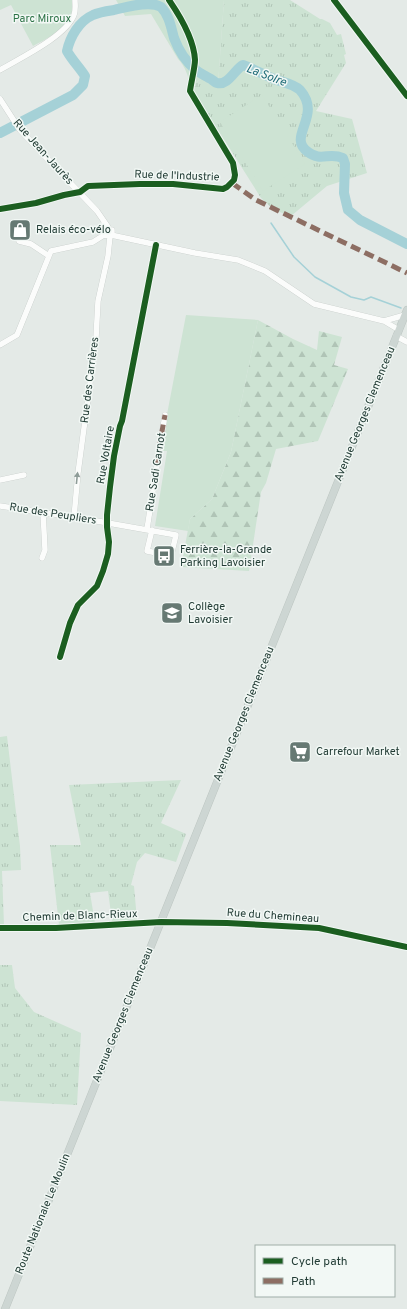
<svg xmlns="http://www.w3.org/2000/svg" width="407" height="1309" font-family="Overpass,sans-serif">
	<defs>
		<pattern id="grass-tufts" width="24" height="20" patternUnits="userSpaceOnUse"><rect width="24" height="20" fill="#cde3d3"/><path d="M3 7l-1-3M5 7V3M7 7l1-3M15 17l-1-3M17 17v-4M19 17l1-3" fill="none" stroke="#b0c4b6"/></pattern>
		<pattern id="forest-firs" width="22" height="20" patternUnits="userSpaceOnUse"><rect width="22" height="20" fill="#cde3d3"/><path d="M5 1l3.5 6h-7zM16 11l3.5 6h-7z" fill="#b0c4b6"/></pattern>
	</defs>
	<rect width="100%" height="100%" fill="#e4eae7"/>
	<!-- grass -->
	<path fill="url(#grass-tufts)" d="M224,0H290L320,19H322L330,23L337,35L341,34L346,54L344,55L346,63L316,111L352,119L367,173L327,186L291,216L274,210L261,198L225,141L204,112L190,87L206,75L218,84Z
		M7,736L20,846L21,870L2,871L4,925H0V737Z
		M181,780L161,823L186,834L176,862L145,853L137,862L131,885L134,886L137,920L112,921L108,891L90,893L95,923L59,925L50,845H81L69,785Z
		M0,965H12L15,988L34,1012L81,1033L77,1105L0,1101Z"/>
	<!-- forest -->
	<path fill="url(#forest-firs)" d="M258,320L293,339L317,350L319,331L342,337L334,365L348,369L318,441L276,449L266,483L261,492L249,571L181,567L190,519L212,499L231,452Z"/>
	<!-- green -->
	<path fill="#cde3d3" d="M0,0H72C77,25 52,36 33,46L11,5L0,10Z
		M116,0H224L218,85L206,75L190,87C189,77 185,66 178,59L151,14L125,16Z
		M262,95L305,164L263,191L220,122Z
		M186,315L258,320L231,452L212,499L190,519L188,531L155,526L167,451H160Z"/>
	<g fill="none" stroke-linecap="round" stroke-linejoin="round">
		<!-- stream -->
		<path stroke="#a5d1d7" stroke-width="1.5" d="M271,223L294,257L315,277L351,297L364,300L371,297L401,308"/>
		<!-- river -->
		<path stroke="#a5d1d7" stroke-width="10" d="M0,133L73,95L83,85L85,76C79,67 72,60 67,51C70,37 79,21 93,15C99,12 107,11 114,10C126,7 150,0 161,7C169,15 171,27 174,38C178,49 186,62 196,70C200,74 205,75 209,78C212,79 214,82 217,83C228,86 235,69 243,65C254,69 264,75 274,79C282,82 294,84 300,90C323,116 286,137 308,152C321,162 329,152 343,158L345,164L344,193L348,210L360,220L407,244"/>
		<!-- minor casing -->
		<g stroke="#c1c7c4" stroke-width="6">
			<path id="minor" d="M334,0L407,96
				M0,70C20,58 65,37 74,15C76,10 75,5 75,0
				M0,99L20,130L97,211L108,227
				M80,192L88,186L140,184H173L223,189L227,187L234,180L235,175L233,163L190,91L191,84
				M104,222V228L103,232L104,235L110,236L112,234V230
				M111,235L195,253L238,260L265,271L314,304L384,321L399,330
				M19,241L31,244L49,256
				M384,321L405,315
				M396,336L407,342
				M0,345L17,335L51,251L93,242L104,235
				M0,480L24,475
				M0,506L74,517L176,535L171,556L147,551L152,530
				M74,517L78,473L96,338L98,301L108,256L110,236
				M147,529L165,415
				M42,558L45,550L43,512
				M60,657L70,623L78,605L97,586L103,571L108,554L109,542L107,527V515L110,487L114,456L120,426L122,421L156,245
				M0,928H56L161,922L227,923L319,928L407,947"/>
		</g>
		<!-- major casing -->
		<g stroke="#bdc6c2" stroke-width="8">
			<path id="major" d="M5,1309L407,310"/>
		</g>
		<!-- minor -->
		<use href="#minor" stroke="#fbfcfb" stroke-width="5.5"/>
		<!-- major -->
		<use href="#major" stroke="#cdd6d3" stroke-width="7"/>
		<!-- quiet -->
		<path stroke="#8d6e63" stroke-width="5" stroke-dasharray="10 5" stroke-linecap="butt" d="M232,183L256,200L407,273
			M156,464L165,415"/>
		<!-- cycleway casing -->
		<g stroke="#f2f8f5" stroke-width="8">
			<path id="cycleway" d="M334,0L407,96
				M0,209L36,203L64,195L80,192L88,186L140,184H173L223,189L227,187L234,180L235,175L233,163L190,91C191,83 195,67 195,60C194,40 180,16 169,0
				M60,657L70,623L78,605L97,586L103,571L108,554L109,542L107,527V515L110,487L114,456L120,426L122,421L156,245
				M0,928H56L161,922L227,923L319,928L407,947"/>
		</g>
		<!-- cycleway -->
		<use href="#cycleway" stroke="#1b5e20" stroke-width="6"/>
	</g>
	<!-- one-way arrows -->
	<defs><path id="oneway-solid" d="M-6-.8H1V-3.2L6.5 0L1 3.2V.8H-6Z"/></defs>
	<use fill="#8e9c98" href="#oneway-solid" transform="translate(77 478) rotate(-84)"/>
	<!-- icons -->
	<defs>
		<g id="shop-square" transform="scale(1.15)"><rect x="-9" y="-9" width="18" height="18" rx="4" fill="#667973" stroke="#f2f8f5"/><path d="M-5-2.5h2.3a2.7 3.5 0 0 1 5.4 0H5L5.5 6h-11ZM-1.5-2.5h3a1.5 2.3 0 0 0-3 0Z" fill="#fff"/></g>
		<g id="bus-square" transform="scale(1.15)"><rect x="-9" y="-9" width="18" height="18" rx="4" fill="#667973" stroke="#f2f8f5"/><path d="M-5-6H5V4H4V6H2V4H-2V6H-4V4H-5ZM-3.5-4V0h7V-4ZM-3.5 1.2v1.5H-2V1.2ZM2 1.2v1.5H3.5V1.2Z" fill="#fff"/></g>
		<g id="school-square" transform="scale(1.15)"><rect x="-9" y="-9" width="18" height="18" rx="4" fill="#667973" stroke="#f2f8f5"/><path d="M0-5L7-2L0 1L-7-2ZM-4 1L0 2.5L4 1V4Q0 6-4 4Z" fill="#fff"/></g>
		<g id="supermarket-square" transform="scale(1.15)"><rect x="-9" y="-9" width="18" height="18" rx="4" fill="#667973" stroke="#f2f8f5"/><path d="M-6-5.5h2.5l.6 2H6L4.5 2H-2.5L-4.4-4H-6ZM-1.5 3.2a1.3 1.3 0 1 0 .1 0ZM3 3.2a1.3 1.3 0 1 0 .1 0Z" fill="#fff"/></g>
	</defs>
	<g fill-rule="evenodd">
		<use href="#shop-square" x="20" y="230"/>
		<use href="#bus-square" x="164" y="556"/>
		<use href="#school-square" x="172" y="613"/>
		<use href="#supermarket-square" x="300" y="752"/>
	</g>
	<g text-anchor="middle" dominant-baseline="central" stroke-width="3" stroke-linejoin="round" paint-order="stroke">
		<!-- park labels -->
		<g font-size="11" fill="#2d7347" stroke="#f2f8f5">
			<text x="42" y="19">Parc Miroux</text>
		</g>
		<!-- street labels -->
		<g font-size="11" fill="#223c35" stroke="#f2f8f5">
			<text transform="translate(43 152) rotate(48)">Rue Jean-Jaurès</text>
			<text transform="translate(177 176) rotate(2)">Rue de l'Industrie</text>
			<text transform="translate(90 380) rotate(-83)">Rue des Carrières</text>
			<text transform="translate(365 414) rotate(-68)">Avenue Georges Clemenceau</text>
			<text transform="translate(106 455) rotate(-80)">Rue Voltaire</text>
			<text transform="translate(156 472) rotate(-81)">Rue Sadi Carnot</text>
			<text transform="translate(53 514) rotate(9)">Rue des Peupliers</text>
			<text transform="translate(244 714) rotate(-68)">Avenue Georges Clemenceau</text>
			<text transform="translate(80 916) rotate(-2)">Chemin de Blanc-Rieux</text>
			<text transform="translate(273 916) rotate(4)">Rue du Chemineau</text>
			<text transform="translate(123 1015) rotate(-68)">Avenue Georges Clemenceau</text>
			<text transform="translate(43 1214) rotate(-68)">Route Nationale Le Moulin</text>
		</g>
		<!-- poi labels -->
		<g font-size="11" fill="#223c35" stroke="#f2f8f5" text-anchor="start">
			<text x="36" y="230">Relais éco-vélo</text>
			<text x="180" y="550">Ferrière-la-Grande<tspan x="180" dy="13">Parking Lavoisier</tspan></text>
			<text x="188" y="607">Collège<tspan x="188" dy="13">Lavoisier</tspan></text>
			<text x="316" y="752">Carrefour Market</text>
		</g>
		<!-- water labels -->
		<g font-size="12" font-style="italic" fill="#1d6a77" stroke="#f2f8f5">
			<text transform="translate(266 76) rotate(21)">La Solre</text>
		</g>
	</g>
	<!-- legend -->
	<rect x="255" y="1245" width="140" height="52" fill="#f2f8f5" stroke="#9fada8"/>
	<rect x="263" y="1258" width="20" height="6" fill="#1b5e20" stroke="#9fada8"/>
	<text x="291" y="1265" font-size="12" fill="#223c35">Cycle path</text>
	<rect x="263" y="1278" width="20" height="6" fill="#8d6e63" stroke="#9fada8"/>
	<text x="291" y="1285" font-size="12" fill="#223c35">Path</text>
</svg>
